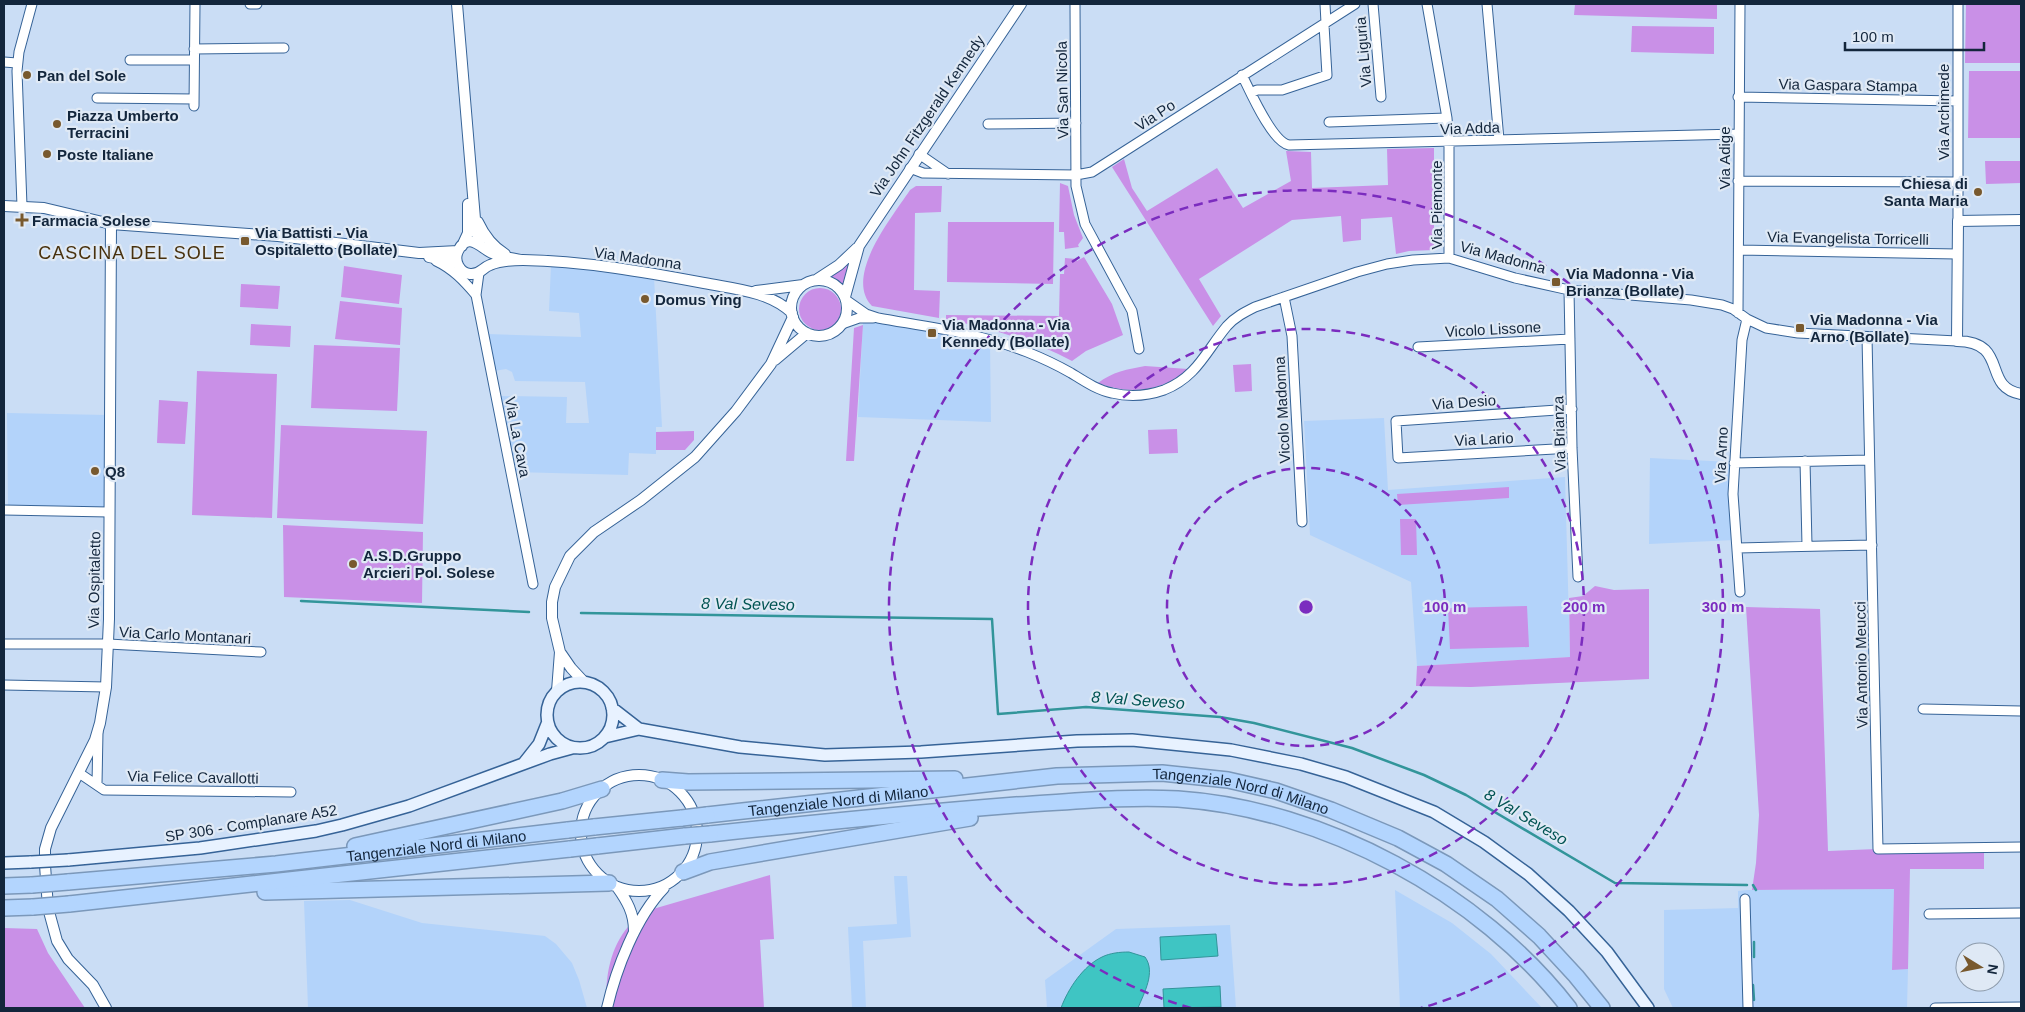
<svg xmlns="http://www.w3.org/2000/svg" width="2025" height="1012" font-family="Helvetica,sans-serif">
	<rect width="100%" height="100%" fill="#caddf5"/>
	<!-- built -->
	<path fill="#b3d3fa" d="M551,265L654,277L662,427H656V454L629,453L628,475L514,472L500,396L567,397L566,423H589L585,382L515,381L512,372L506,369L494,371L487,334L581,337L579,313L549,311Z
		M881,321L990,342L991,422L858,417L863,322Z
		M7,413L107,415V510L8,508Z
		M1384,418L1388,490L1565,477L1570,657L1417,666L1411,582L1310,535L1304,421Z
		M1650,458L1731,462L1734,540L1649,544Z
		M894,876H907L911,937L863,941L866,1008H852L848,927L897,924Z
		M1894,889L1892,969H1908L1907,1008H1673L1664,989V910L1738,908V891L1747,890Z
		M1395,890L1452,923L1491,954L1542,1008H1400Z
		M350,900L422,923L545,936L556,944L572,963L579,980L587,1008H308L304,901Z
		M1230,925L1236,1008H1047L1045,980L1116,929Z"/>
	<!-- green -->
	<path fill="#c990e7" d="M1575,4H1717V19L1574,15Z
		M1966,4H2021V63H1965Z
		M1632,26L1714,27V54L1631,52Z
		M1969,71H2021V138H1968Z
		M1434,148V250L1409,251L1396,254L1392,217L1361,219V240L1343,242L1341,216L1292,220L1199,279L1221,316L1213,326L1112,167L1124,159L1132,188L1147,211L1217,168L1243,208L1291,181L1286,151L1311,152L1312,188L1388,185L1387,149Z
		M1985,161H2021V183L1986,184Z
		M1060,183L1068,186L1074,215L1083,238L1078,245L1079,247L1065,249L1064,232H1059Z
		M916,186H942L941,212L915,213L914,290L940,291L939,318L872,306C843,276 893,216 910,190Z
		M948,222H1054L1053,284L947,282Z
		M1084,257L1112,304L1123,335L1086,351L1072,361C1032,339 990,329 946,319V315L1059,316L1060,274H1064L1065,258L1076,259L1077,261Z
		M851,259L844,286L830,277V274Z
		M344,266L402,275L399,304L341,297Z
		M241,284L280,286L278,309L240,307Z
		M799 309a21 21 0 1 1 42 0a21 21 0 1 1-42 0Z
		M340,301L402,308L400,345L335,339Z
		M251,324L291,326L290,347L250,345Z
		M863,325L854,461H846L854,328Z
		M314,345L400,348L397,411L311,408Z
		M1251,364L1252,391L1235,392L1233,365Z
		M1145,366L1188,369C1162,392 1130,395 1098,383C1112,372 1128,369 1145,366Z
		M197,371L277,374L272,518L192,515Z
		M159,400L188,402L185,444L157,443Z
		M281,425L427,431L423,524L277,518Z
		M1177,429L1178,453L1149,454L1148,430Z
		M694,431V440L685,450H656V432Z
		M1509,487V498L1398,505L1397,494Z
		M1400,519H1416L1417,555H1401Z
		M283,525L423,532L422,603L284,597Z
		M1595,586L1614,590L1649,589V679L1471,687L1416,686L1417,666L1570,657L1569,598L1583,596Z
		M1527,606L1529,647L1450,649L1448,608Z
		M1746,607L1820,609L1828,851L1877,849L1984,850V869H1910L1908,969L1892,970L1894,889L1752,890L1756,863L1759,815Z
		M770,875L774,939L760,940L764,1008H607C604,977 611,940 636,919C641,915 648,912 653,909Z
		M4,928L37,929L48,953L85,1008H4Z"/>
	<!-- water -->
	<path fill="#3fc5c3" stroke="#32959a" d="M1216,934L1218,956L1161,960L1160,937Z
		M1129,952L1145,957C1156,972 1144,993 1138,1008H1061C1068,989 1083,966 1102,957C1110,953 1120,952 1129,952Z
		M1220,986L1221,1007L1164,1008L1163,989Z"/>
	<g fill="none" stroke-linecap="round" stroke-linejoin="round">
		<!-- stream -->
		<path stroke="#32959a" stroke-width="2.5" d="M301,601L529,612
			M581,613L992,619L998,714L1086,707L1220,717L1254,723L1352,748L1424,775L1466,795L1615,883L1747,885
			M1753,885L1756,890
			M1754,957V942
			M1753,985L1754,1000"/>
		<!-- minor casing -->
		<g stroke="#366397" stroke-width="11">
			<path id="minor" d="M250,4H257
				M1075,4L1076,186L1085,224L1132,311L1139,349
				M1325,4L1326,23
				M1373,4L1381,97
				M1427,4L1447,118L1449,143V258
				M1487,4L1499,140
				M194,49L284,48
				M130,60H194
				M4,62L17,63
				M1242,75C1250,91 1272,142 1289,145L1738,134
				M1251,93L1257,90H1282L1327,75L1324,25
				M1738,97L1958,101
				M97,98L194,99
				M194,106L195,4
				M1329,122L1447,118
				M988,124L1076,123
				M919,154L948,174
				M910,168L923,173L1076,175L1092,172L1355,4
				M1738,181L1958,182
				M22,206L17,71L19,52L32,4
				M1958,221V4
				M1739,250L1957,254
				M436,261C453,269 464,281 476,295L533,584
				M1569,290L1572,448L1578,577
				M475,294L476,295L479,273
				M1284,297L1292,336L1302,522
				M846,300L866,314L878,318C928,327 979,333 1027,352C1042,358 1057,365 1071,373C1084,381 1097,390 1112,393C1129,397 1147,396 1164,390C1197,377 1206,351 1227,326C1235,317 1245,312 1255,307L1357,272L1387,264L1413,260L1449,258L1515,278L1569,290L1691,300L1722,305L1733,309L1747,319L1766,328L1798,333L1957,341
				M1738,313L1740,4
				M842,324L859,318H873
				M1867,337L1878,849L2021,847
				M1418,347L1570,339
				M1572,409L1396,421L1398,458L1572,448
				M1805,461L1807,545
				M1734,463L1869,460
				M4,510L109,512
				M1738,548L1872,545
				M1740,592L1733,494L1742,340L1747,319
				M4,644H108L261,652
				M4,685L106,687
				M1923,709L2021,711
				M79,773L104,790L291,792
				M97,784L98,732
				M1745,899L1748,1008
				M1929,914L2021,913
				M1935,1008L2021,1007"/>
		</g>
		<!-- tertiary casing -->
		<g stroke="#366397" stroke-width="12">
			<path id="tertiary" d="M457,4L476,231L480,244
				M4,206L44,208L111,224L278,236L419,253L458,251
				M2021,220L1958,221L1957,341C2010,342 1981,387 2021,394
				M478,222C484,235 492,246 505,254
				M462,246L468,233V204
				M429,257L457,263
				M521,260C512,258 501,257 492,253C482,249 468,230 458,251C453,261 460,273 470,274C480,275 482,268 490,265C499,261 514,260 523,260C584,261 645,272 704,283C734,289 769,291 792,313
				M816,280L839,265L857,248
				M791 308a28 28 0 1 1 56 0a28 28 0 1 1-56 0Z
				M756,291L803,285
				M845,297L859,246L1021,4
				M775,360L807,333
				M560,652L571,668L584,682
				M557,691L560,652L552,618V602L555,587L570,556L594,532L641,500L695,457L736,411L771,364L793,317
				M581 833a58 58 0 1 1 116 0a58 58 0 1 1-116 0Z
				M617,887C627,901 634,913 634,931
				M106,1008L93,985L68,959L57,941L48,908L45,865V849L51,828L95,740L100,723L106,687L109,619L111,224
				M607,1008C616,969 636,917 664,888"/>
		</g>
		<!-- secondary casing -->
		<g stroke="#366397" stroke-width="14">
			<path id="secondary" d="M547 715a33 33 0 1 1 66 0a33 33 0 1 1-66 0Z
				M612,708L639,729
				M605,737L639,729L740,747L825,755L921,752L1077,741L1132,740L1231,750L1301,764L1346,777L1434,812L1484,842L1528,874L1569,911L1607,952L1648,1008
				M524,763L539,744L547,724
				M68,860L200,848L316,831L342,825L409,806L550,754L572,748
				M4,863L31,862"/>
		</g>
		<!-- motorway casing -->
		<g stroke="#7b98ba" stroke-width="18">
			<g id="motorway">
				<path d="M662,780L688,782L955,779"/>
				<path id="s1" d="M707,815L1057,776L1162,773L1228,780L1276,791L1331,810L1398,838L1446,864L1497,899L1539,936L1576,976L1602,1008"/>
				<path d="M594,827L682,818"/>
				<path d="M710,834C812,823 914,813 1016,805C1070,802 1124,796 1178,799C1324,809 1480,893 1569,1008"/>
				<path d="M355,846L562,801L602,789"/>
				<path d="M597,846L685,836"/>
				<path d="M683,872L710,862L970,818"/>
				<path id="s2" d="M68,882L276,864L568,830"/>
				<path d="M4,886L32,885"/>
				<path d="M265,892L609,883"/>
				<path d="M69,904L570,849"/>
				<path d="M4,908L33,907"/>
			</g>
		</g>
		<!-- minor -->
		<use href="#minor" stroke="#fff" stroke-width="9"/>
		<!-- tertiary -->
		<use href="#tertiary" stroke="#fff" stroke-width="10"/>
		<!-- secondary -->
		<use href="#secondary" stroke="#e8f2ff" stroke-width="11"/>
		<!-- motorway -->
		<use href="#motorway" stroke="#b3d5fe" stroke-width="15"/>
		<!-- secondary-bridge casing -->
		<g stroke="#366397" stroke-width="14" stroke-linecap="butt">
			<path id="secondary-bridge" d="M31,862L68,860"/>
		</g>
		<!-- motorway-bridge casing -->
		<g stroke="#7b98ba" stroke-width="18" stroke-linecap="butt">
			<path id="motorway-bridge" d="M682,818L707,815
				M568,830L594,827
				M685,836L710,834
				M570,849L597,846
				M32,885L68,882
				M33,907L69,904"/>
		</g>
		<!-- secondary-bridge -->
		<use href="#secondary-bridge" stroke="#e8f2ff" stroke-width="11"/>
		<!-- motorway-bridge -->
		<use href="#motorway-bridge" stroke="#b3d5fe" stroke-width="15"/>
	</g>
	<!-- distance rings -->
	<g fill="none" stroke="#7b2cbf" stroke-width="2.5" stroke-dasharray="9 6">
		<circle cx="1306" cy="607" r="139"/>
		<circle cx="1306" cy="607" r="278"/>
		<path d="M1191 1008A417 417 0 1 1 1421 1008"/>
	</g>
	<!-- markers -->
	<g fill="#78592e" stroke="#dfe9f5" stroke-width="2">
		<circle cx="27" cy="75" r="5"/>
		<circle cx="57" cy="124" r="5"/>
		<circle cx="47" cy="154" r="5"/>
		<circle cx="1978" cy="192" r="5"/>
		<path d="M19.5 212.5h5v5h5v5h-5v5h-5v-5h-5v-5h5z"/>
		<rect x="240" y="236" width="10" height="10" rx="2.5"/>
		<rect x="1551" y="277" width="10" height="10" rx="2.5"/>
		<circle cx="645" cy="299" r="5"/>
		<rect x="1795" y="323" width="10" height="10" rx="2.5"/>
		<rect x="927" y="328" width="10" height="10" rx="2.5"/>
		<circle cx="95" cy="471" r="5"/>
		<circle cx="353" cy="564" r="5"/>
	</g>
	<g text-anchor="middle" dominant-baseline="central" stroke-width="4.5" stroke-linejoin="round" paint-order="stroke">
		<!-- street labels -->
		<g font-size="15" fill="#13263c" stroke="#dfe9f5">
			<text transform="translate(1363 52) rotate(-95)">Via Liguria</text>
			<text transform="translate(1848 85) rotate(1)">Via Gaspara Stampa</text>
			<text transform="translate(1062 90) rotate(-91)">Via San Nicola</text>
			<text transform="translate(1943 112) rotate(-90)">Via Archimede</text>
			<text transform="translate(1155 115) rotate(-33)">Via Po</text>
			<text transform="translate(927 116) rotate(-56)">Via John Fitzgerald Kennedy</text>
			<text transform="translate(1470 128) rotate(-2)">Via Adda</text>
			<text transform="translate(1724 158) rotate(-90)">Via Adige</text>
			<text transform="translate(1436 205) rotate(-90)">Via Piemonte</text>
			<text transform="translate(1848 238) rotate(1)">Via Evangelista Torricelli</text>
			<text transform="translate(1503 257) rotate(15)">Via Madonna</text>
			<text transform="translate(638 258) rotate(8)">Via Madonna</text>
			<text transform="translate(1493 329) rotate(-3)">Vicolo Lissone</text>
			<text transform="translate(1464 402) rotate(-4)">Via Desio</text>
			<text transform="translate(1282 410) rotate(-93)">Vicolo Madonna</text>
			<text transform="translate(1559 434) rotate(-92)">Via Brianza</text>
			<text transform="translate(518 437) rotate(79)">Via La Cava</text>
			<text transform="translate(1484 439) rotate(-3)">Via Lario</text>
			<text transform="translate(1721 455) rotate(-87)">Via Arno</text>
			<text transform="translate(94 580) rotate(-89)">Via Ospitaletto</text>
			<text transform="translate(185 635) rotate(3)">Via Carlo Montanari</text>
			<text transform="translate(1861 665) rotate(-91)">Via Antonio Meucci</text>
			<text transform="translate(193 777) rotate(1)">Via Felice Cavallotti</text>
			<text stroke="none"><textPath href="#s1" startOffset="538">Tangenziale Nord di Milano</textPath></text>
			<text stroke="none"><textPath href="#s1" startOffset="132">Tangenziale Nord di Milano</textPath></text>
			<text transform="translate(251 823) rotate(-9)">SP 306 - Complanare A52</text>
			<text stroke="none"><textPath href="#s2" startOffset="370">Tangenziale Nord di Milano</textPath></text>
		</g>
		<!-- poi labels -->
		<g font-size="15" font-weight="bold" fill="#13263c" stroke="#dfe9f5" text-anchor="start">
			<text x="37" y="75">Pan del Sole</text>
			<text x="67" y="115">Piazza Umberto<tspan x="67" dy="17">Terracini</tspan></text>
			<text x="57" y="154">Poste Italiane</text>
			<text x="1968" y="183" text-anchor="end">Chiesa di<tspan x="1968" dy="17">Santa Maria</tspan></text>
			<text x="32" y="220">Farmacia Solese</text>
			<text x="255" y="232">Via Battisti - Via<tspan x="255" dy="17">Ospitaletto (Bollate)</tspan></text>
			<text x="1566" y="273">Via Madonna - Via<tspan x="1566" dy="17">Brianza (Bollate)</tspan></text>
			<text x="655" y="299">Domus Ying</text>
			<text x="1810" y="319">Via Madonna - Via<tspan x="1810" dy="17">Arno (Bollate)</tspan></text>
			<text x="942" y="324">Via Madonna - Via<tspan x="942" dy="17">Kennedy (Bollate)</tspan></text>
			<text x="105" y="471">Q8</text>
			<text x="363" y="555">A.S.D.Gruppo<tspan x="363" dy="17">Arcieri Pol. Solese</tspan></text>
		</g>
		<!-- water labels -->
		<g font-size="16" font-style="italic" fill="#005352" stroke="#dfe9f5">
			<text transform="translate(748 604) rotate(1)">8 Val Seveso</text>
			<text transform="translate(1138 700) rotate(4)">8 Val Seveso</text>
			<text transform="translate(1526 817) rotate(31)">8 Val Seveso</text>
		</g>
		<!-- quarter labels -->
		<g font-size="18" letter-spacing="1" fill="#48310d" stroke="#dfe9f5">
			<text x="132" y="253">CASCINA DEL SOLE</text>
		</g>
	</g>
	<circle cx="1306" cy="607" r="8" fill="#7b2cbf" stroke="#dfe9f5" stroke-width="2.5"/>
	<g font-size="15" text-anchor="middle" font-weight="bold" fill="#7b2cbf" stroke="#dfe9f5" stroke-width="4.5" stroke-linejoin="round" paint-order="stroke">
		<text x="1445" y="612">100 m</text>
		<text x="1584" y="612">200 m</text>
		<text x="1723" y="612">300 m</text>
	</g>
	<!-- border -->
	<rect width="2025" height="1012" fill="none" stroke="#13263c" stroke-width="10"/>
	<!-- north arrow -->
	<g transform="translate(1980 967) rotate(100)"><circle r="24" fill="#dfe9f5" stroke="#8d9bab"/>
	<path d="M0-4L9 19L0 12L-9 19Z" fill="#78592e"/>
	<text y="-8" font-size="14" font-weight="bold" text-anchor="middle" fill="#13263c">N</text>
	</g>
	<!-- scale -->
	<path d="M1845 42v8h139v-8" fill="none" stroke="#13263c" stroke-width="2.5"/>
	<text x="1852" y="42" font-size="15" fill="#13263c" stroke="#dfe9f5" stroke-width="4" paint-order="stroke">100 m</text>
</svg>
